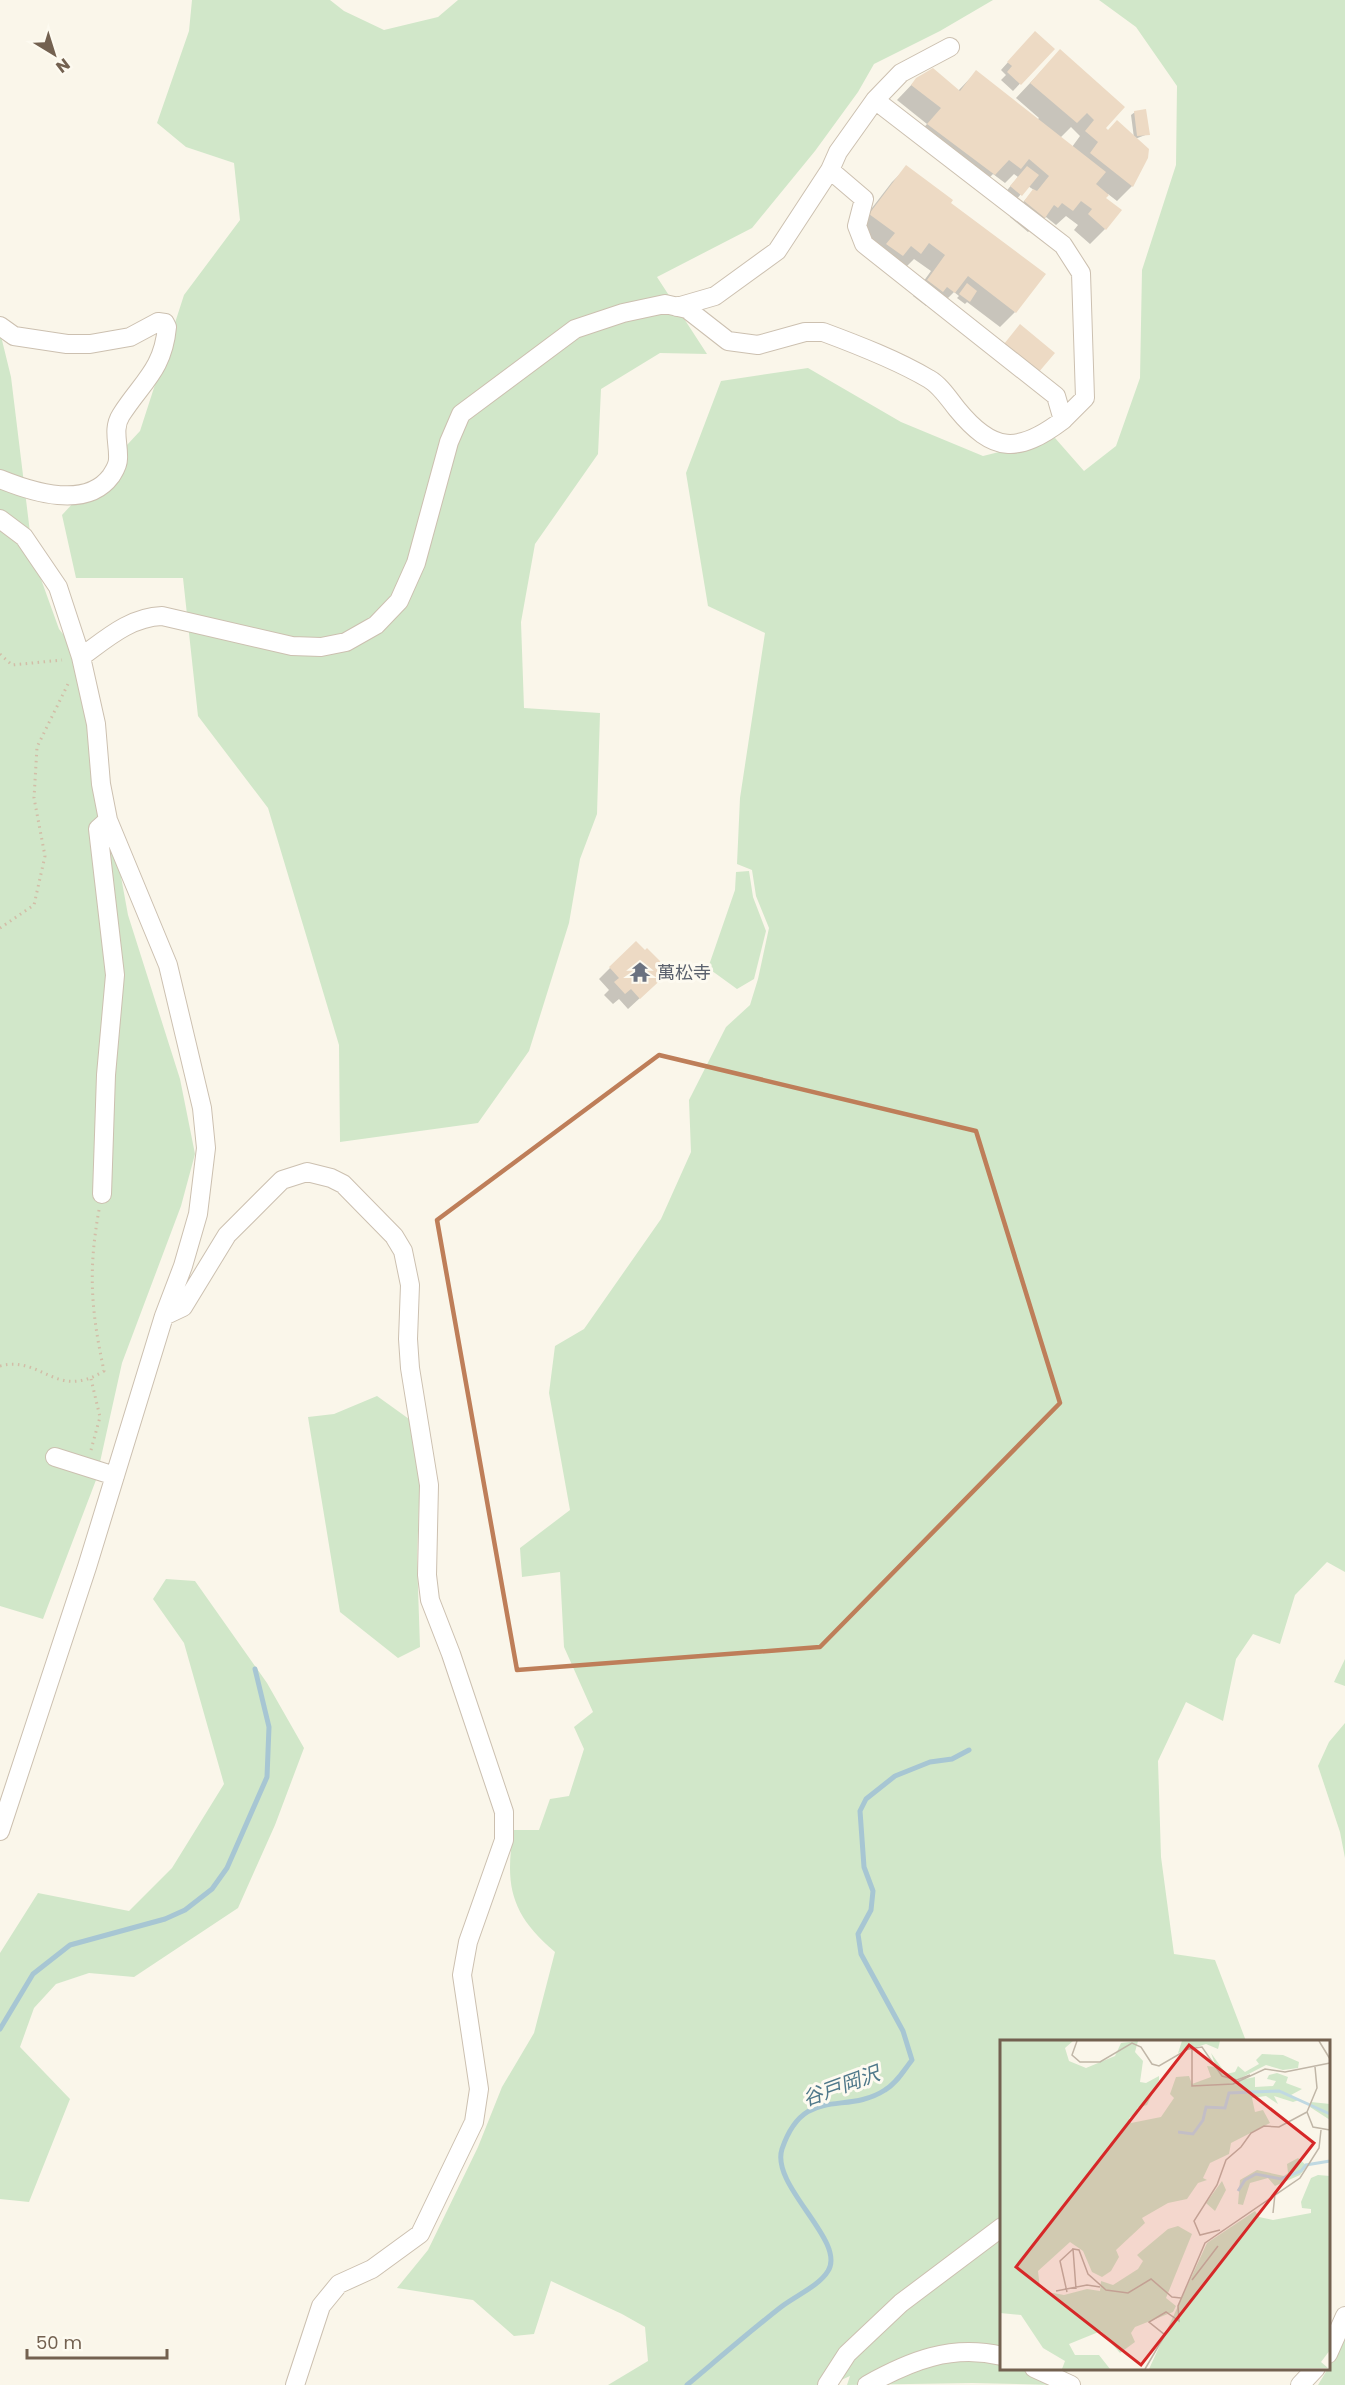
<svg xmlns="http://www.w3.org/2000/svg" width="1345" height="2385" font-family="Poppins,'Noto Sans JP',sans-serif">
	<rect width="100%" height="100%" fill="#faf6ea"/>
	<!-- green -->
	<path fill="#d1e7c9" d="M192,0H330L344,11L384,30L438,17L458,0H993L940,31L874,64L858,92L815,151L752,228L657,277L707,354L660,353L601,389L598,454L535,544L521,622L524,708L600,713L597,814L580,859L569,923L529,1051L478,1123L340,1142L339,1045L268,808L198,716L183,578H76L62,515L140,431L184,295L240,220L234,163L186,147L157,123L189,31Z
		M1099,0H1345V1572L1327,1562L1295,1595L1280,1644L1253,1634L1236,1659L1223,1721L1186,1702L1158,1761L1161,1857L1174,1954L1215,1960L1246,2041L1002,2042V2368L1075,2369L1043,2379L1055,2385L972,2383L847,2385L850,2376L830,2385H608L648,2361L645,2327L622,2314L551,2281L534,2334L514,2336L473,2300L397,2288L428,2250L478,2147L502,2087L534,2033L555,1952C511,1915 504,1885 514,1830H539L550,1799L569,1796L584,1749L574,1727L593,1712L564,1647L560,1572L522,1577L520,1548L570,1510L549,1393L555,1346L584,1329L661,1219L691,1152L689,1100L726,1027L750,1005L758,979L769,928L756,896L752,870L737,864L740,798L765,633L708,606L686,473L721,381L808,368L901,422L983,456L1055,438L1084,471L1116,446L1140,378L1142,270L1176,165L1177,86L1136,27Z
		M0,332L11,377L33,557L59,629L81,657L128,915L180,1079L195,1154L181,1206L122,1363L96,1480L43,1619L0,1606Z
		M749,871L753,897L766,931L754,979L737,989L708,968L735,890L736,872Z
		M377,1396L409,1419L420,1474L417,1559L420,1647L398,1658L340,1612L308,1417L334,1414Z
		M166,1579L195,1581L267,1683L304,1748L275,1825L238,1908L134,1977L89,1973L56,1984L34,2008L20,2047L70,2099L29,2202L0,2199V1953L38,1893L129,1911L172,1868L224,1784L184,1643L153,1599Z
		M1345,1659V1686L1334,1682Z
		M1345,1723V1858L1340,1832L1318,1766L1329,1742Z
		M1345,2340V2385H1318Z"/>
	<!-- shadow -->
	<path fill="#0003" fill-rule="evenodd" d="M1028,40L1053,49L1013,91L1001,80L1006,75L1001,70Z
		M1060,51L1104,128L1108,132L1134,138L1131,115L1135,112L1148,134L1135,139L1132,186L1117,201L1108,194L1104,198L1105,229L1090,244L1074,230L1078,225L1066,216L1056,225L1046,217L1028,232L1010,217L1034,190L1028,186L1014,202L1004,194L1018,177L1014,174L1005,183L993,174L978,189L913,140L927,124L897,100L917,79L958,91L976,72L1037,120L1039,118L1016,98ZM1071,127L1080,136L1072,147L1060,138Z
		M907,167L948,203L1015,312L1000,327L967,302L965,304L957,298L959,296L954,292L939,307L932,301L926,306L913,296L931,271L914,259L905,268L855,230L892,182Z
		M657,966L654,985L628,1009L619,999L613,1004L604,995L609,990L599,979L610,968Z"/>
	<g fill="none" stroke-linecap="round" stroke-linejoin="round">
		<!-- stream -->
		<path stroke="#a7c6d3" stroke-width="5" d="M0,2029L33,1974L70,1945L165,1919L185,1910L212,1889L227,1868L267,1777L269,1727L255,1669
			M687,2385C718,2359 749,2332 781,2307C795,2296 819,2286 828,2271C847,2241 770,2186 782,2149C804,2084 845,2116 885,2090C897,2083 904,2070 912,2060L903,2031L861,1954L858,1934L871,1910L873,1891L864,1867L860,1811L866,1799L895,1776L930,1762L952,1759L969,1750"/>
	</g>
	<!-- building -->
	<path fill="#eddac4" d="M1035,31L1055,49L1021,85L1007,72L1012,66L1007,62Z
		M1060,49L1125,107L1106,128L1108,130L1117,120L1149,149L1148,158L1133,187L1090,153L1098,142L1085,131L1094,120L1087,113L1077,123L1030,83Z
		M933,68L960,91L976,70L1106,172L1096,184L1109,195L1106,198L1122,210L1106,230L1088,214L1092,209L1081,201L1073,211L1062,203L1058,208L1054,205L1045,218L1024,201L1033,189L1037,191L1049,176L1029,159L1021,169L1009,160L995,175L927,124L941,108L911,85L916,78Z
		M1146,109L1150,135L1137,136L1134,111Z
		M906,165L953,200L951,203L1046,274L1016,313L968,276L955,293L947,287L943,292L927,280L945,255L929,243L921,254L911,246L903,256L886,244L895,233L869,214Z
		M1027,166L1039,175L1022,196L1010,186Z
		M967,283L977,291L970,302L959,294Z
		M1020,324L1055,353L1038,373L1004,344Z
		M636,941L645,950L647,948L662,963L659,966L667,974L640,999L631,989L625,994L614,982L619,978L609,967Z"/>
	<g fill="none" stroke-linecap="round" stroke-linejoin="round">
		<!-- minor casing -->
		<g stroke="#ccc0b0" stroke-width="20">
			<path id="minor" d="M875,100L1063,245L1081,273L1085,398L1063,420
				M677,307L715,296L777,251L830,170L838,152L875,100L901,73L950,47
				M0,326L14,336L67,344H90L130,337L158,322L165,323L167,327C163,370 142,382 121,415C112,429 119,444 118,459C118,466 114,471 111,476C86,510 32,492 0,479
				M0,519L24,537L58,587L81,657L96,724L101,784L108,820L168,965L202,1108L206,1148L198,1214L183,1266L164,1316L87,1567L0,1831
				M81,657C106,639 130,617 162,616L292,646L321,647L346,642L376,625L399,601L416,563L449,442L461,414L575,329L623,313L665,304L687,309L728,341L758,345L805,332H823C858,345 897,360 929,379C940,385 949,399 957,409C993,453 1018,454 1063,420L1056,396L864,244L857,226L864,199L830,170
				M102,1194L106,1075L115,975L98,829L108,820
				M164,1316L183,1307L227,1235L282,1180L307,1172L331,1178L343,1184L394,1236L403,1251L410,1285L408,1339L410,1368L429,1485L427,1575L430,1600L451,1654L504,1812V1840L468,1942L462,1975L479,2089L474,2122L420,2234L372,2269L339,2284L321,2306L295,2385
				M55,1457L115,1476
				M1328,2354L1345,2316
				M1034,2368L1071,2385
				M827,2385L847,2354L901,2303L1002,2227
				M867,2385C910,2361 951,2344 1002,2356
				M1300,2385L1316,2368"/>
		</g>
		<!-- path -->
		<path stroke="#d2bda7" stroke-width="3" stroke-dasharray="1.5 4.5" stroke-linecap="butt" d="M0,654L12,665L62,660
			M0,928L34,905L45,856L34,798L37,747L68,684
			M0,1366C42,1355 56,1401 104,1371C91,1310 88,1271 99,1210
			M91,1450L100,1417L91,1379"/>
		<!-- minor -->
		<use href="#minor" stroke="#fff" stroke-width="18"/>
	</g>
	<!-- marked area -->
	<path fill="none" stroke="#be7e59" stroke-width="4.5" stroke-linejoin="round" d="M659,1055L976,1131L1060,1403L820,1647L517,1670L437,1220Z"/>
	<!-- icons -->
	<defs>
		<g id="temple-bare" transform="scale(1.62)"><path d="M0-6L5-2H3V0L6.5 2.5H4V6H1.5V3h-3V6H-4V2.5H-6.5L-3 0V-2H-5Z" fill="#6b7280" stroke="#fdfaf0" stroke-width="2.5" paint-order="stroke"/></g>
	</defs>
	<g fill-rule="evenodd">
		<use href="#temple-bare" x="640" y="972"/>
	</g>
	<g text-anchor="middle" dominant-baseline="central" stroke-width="6" stroke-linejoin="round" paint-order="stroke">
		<!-- worship labels -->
		<g font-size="18" fill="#5b616d" stroke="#fdfaf0" text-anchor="start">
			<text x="657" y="972">萬松寺</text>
		</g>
		<!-- water labels -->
		<g font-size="20" font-style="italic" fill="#4f788a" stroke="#fdfaf0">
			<text transform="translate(841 2086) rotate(-20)">谷戸岡沢</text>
		</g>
	</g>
	<!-- overview -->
	<g transform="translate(1000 2040)">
		<rect width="330" height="330" fill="#faf6ea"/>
		<path d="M0,1H73L65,8L69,21L86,28L115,16L121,3L138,1L135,12L143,21L140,42L146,43L159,36V40L147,65L137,68L139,71L129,78L131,83L161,77L174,58L170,54L176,37L189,36L192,44L211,37L207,26L216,27L211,13L226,34L235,32L238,26L245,32L259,24L256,20L262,14L283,15L299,22L298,28L283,30L266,25L235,41L255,37V47L273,46L276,41L267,39L269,35L277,33L288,37L286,43L302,49L291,55L299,60L293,62L274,56L278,64L266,56L252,58L255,72L263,70L270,83L231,103L229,114L210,123L203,138L207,140L198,143L187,159L168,163L142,178L145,183L116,210L119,217L111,231L102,237L92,232L83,211L70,202L38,231L40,249L47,252L64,255L87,249L100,251L101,241L113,245L138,229L143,221L137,215L168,189L178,186L192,194L166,258L176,266L173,272L135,287L131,293L135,302L120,313L101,291L69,304L75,315H99L110,329H62L65,321L43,308L21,275L0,273ZM182,1H220L218,9L206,4L178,13ZM311,62L330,64V80L310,67ZM298,118L307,126L300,135L275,146L268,138L250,143L243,165L238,164L240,140L257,130L284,136L288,133L287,124ZM318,135L330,136V310L321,322L328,328L149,329L207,203L255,171L259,177L273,180L311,173V169L302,168L301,162L311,138ZM222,141L226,150L215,171L206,163Z" fill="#d1e7c9"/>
		<path fill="none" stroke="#c0d9e2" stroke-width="3" d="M178,92L193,94L203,80L206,67L225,68L229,53L279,51L330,74M238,151L245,140L256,134L281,139L301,131L306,125L330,121"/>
		<path fill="none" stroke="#c0b6a7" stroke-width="1.5" d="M77,1L72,15L80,22H100L132,3L141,7L152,24L159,26L188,9L202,7L222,36L237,40L250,35M319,1L330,19M192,9V46L233,44L265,29L285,32L330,23M315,27L317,48L307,72L313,87L330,90M273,173L275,154M220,190L200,195L194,181L217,145L226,120L241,107L251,93L264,86L279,87L307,72M192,240L218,206M76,249L73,209L79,210L88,234L106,250L128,253L151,239L172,257L181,258M56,251L87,245L100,247M67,252L60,221L73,209M145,329L165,295L149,282L166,272L179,281L178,266L205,203L300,138L319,108L321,90"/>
		<path fill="#d62828" fill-opacity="0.15" stroke="#d62828" stroke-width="3" d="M189,5L314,103L141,325L16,227Z"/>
		<rect width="330" height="330" fill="none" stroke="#736150" stroke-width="3"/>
	</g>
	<!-- north arrow -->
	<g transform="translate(54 54) rotate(142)" stroke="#fdfaf0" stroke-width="4.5" paint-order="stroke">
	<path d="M0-4.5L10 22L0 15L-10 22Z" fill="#736150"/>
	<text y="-9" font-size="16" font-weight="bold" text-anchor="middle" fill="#736150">N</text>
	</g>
	<!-- scale -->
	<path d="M27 2349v9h140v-9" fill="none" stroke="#736150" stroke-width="3"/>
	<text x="36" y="2349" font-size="18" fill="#736150" stroke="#fdfaf0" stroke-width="4.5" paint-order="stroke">50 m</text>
</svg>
